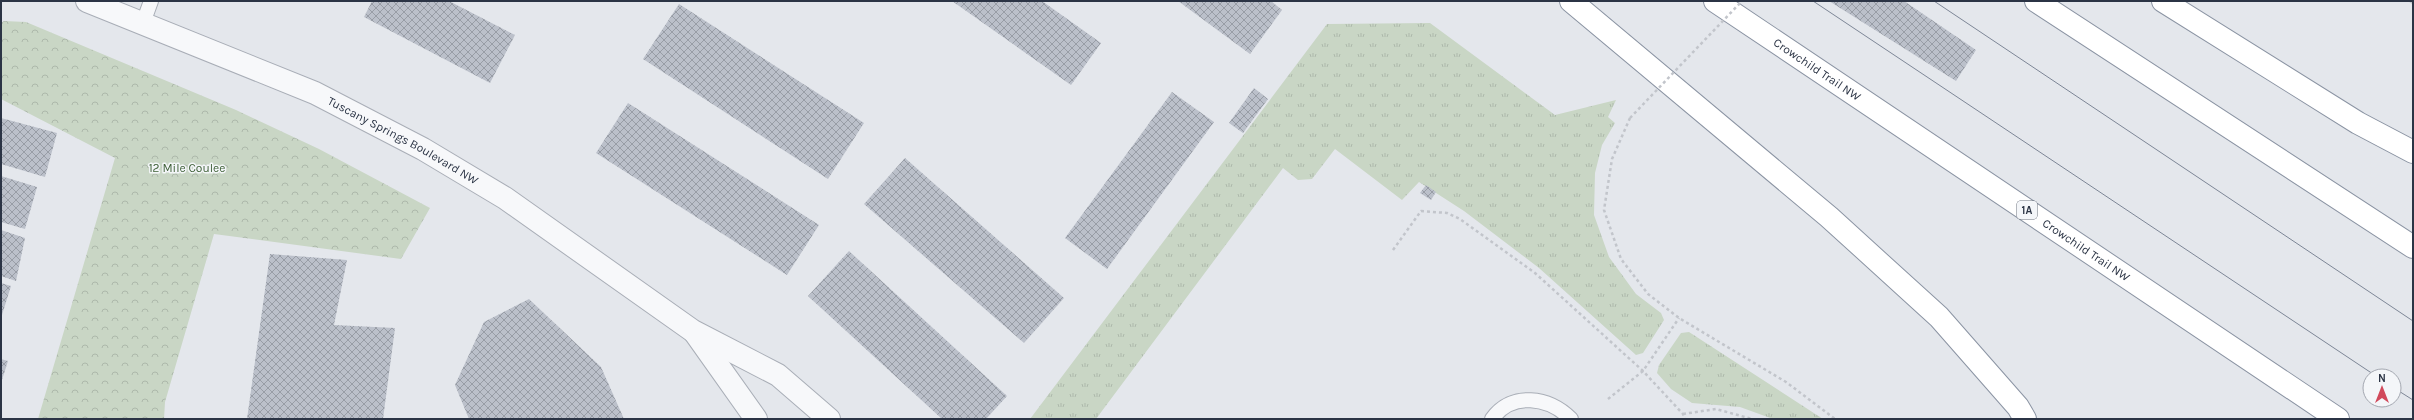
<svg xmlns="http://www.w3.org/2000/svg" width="2414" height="420" font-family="Karla,sans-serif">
	<defs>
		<pattern id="grass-tufts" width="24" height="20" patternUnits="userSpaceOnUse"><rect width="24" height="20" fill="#c9d6c5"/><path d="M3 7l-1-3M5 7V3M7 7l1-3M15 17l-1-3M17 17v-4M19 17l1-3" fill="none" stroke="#adb8ab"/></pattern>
		<pattern id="forest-crowns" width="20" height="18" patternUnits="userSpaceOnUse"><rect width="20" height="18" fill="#c9d6c5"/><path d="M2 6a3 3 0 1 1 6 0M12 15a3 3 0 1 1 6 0" fill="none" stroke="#adb8ab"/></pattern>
		<pattern id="building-cross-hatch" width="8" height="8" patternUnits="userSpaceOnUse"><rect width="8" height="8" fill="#bbc0ca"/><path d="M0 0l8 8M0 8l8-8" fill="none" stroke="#989da6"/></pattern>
	</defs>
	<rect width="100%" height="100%" fill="#e4e7ec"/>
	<!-- grass -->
	<path fill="url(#grass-tufts)" d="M1430,23L1555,115L1616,100L1608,117L1615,123L1602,145L1595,173L1594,215L1609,257L1636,294L1661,313L1664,320L1643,353L1636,355L1539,268L1464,211L1419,182L1402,200L1335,149L1312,179L1298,180L1283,168L1096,419H1030L1327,24Z
		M1689,332L1823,419H1773L1740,407L1692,403L1671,389L1657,373L1659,365L1681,333Z"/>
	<!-- forest -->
	<path fill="url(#forest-crowns)" d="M4,21L26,22L236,110L319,149L430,208L401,259L214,234L165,402L164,419H38L115,158L1,99V23Z"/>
	<!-- building -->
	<path fill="url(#building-cross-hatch)" d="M372,1H449L515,35L490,83L364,17Z
		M952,1H1042L1101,43L1071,85Z
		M1178,1H1271L1282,10L1250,54Z
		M1829,1H1904L1976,50L1956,81Z
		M679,4L864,123L828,179L643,59Z
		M1254,88L1268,99L1243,133L1229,123Z
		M1172,92L1214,122L1107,269L1065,238Z
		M628,103L819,225L787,275L596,153Z
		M1,118L57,133L45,177L1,164Z
		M905,158L1064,298L1024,343L864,204Z
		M1,176L37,187L25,229L1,222Z
		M1426,185L1436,192L1431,200L1420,193Z
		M1,230L25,238L16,281L1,276Z
		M849,251L1007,396L986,419H942L808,296Z
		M270,254L347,260L334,325L395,328L383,419H247Z
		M1,283L11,286L1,318Z
		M529,299L601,367L624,419H469L455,385L484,322Z
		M1,359L8,361L1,383Z"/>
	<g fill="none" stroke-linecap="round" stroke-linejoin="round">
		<!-- service casing -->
		<g stroke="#a9aeb7" stroke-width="16">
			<path id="service" d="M143,23L151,1
				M1492,419C1512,391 1549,397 1571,419"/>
		</g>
		<!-- minor casing -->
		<g stroke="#a9aeb7" stroke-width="24">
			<g id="minor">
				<path id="s1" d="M87,1L315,93L423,149L505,198L693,331L778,375L829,419"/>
				<path d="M695,333L756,419"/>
			</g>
		</g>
		<!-- motorway casing -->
		<g stroke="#8b94a3" stroke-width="24">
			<g id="motorway">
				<path d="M1571,1L1829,217L1939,317L2018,407L2025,419"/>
				<path id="s2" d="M1715,1L2338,419"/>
				<path d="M2036,1L2413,247"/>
				<path d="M2163,1L2358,123L2413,152"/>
			</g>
		</g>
		<!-- path -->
		<path stroke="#c2c5cb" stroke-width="2.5" stroke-dasharray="3 3" stroke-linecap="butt" d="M2410,1L2413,3
			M1630,118L1612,159L1604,210L1621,259L1648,294L1679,318L1786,382L1835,419
			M1393,250L1421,211L1447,213L1460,219L1535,273L1643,371L1683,414L1685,419
			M1608,399L1643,371L1679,318
			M1683,414L1716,409L1752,419"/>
		<!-- service -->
		<use href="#service" stroke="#f7f8fa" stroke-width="14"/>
		<!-- minor -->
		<use href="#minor" stroke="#f7f8fa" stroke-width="22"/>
		<!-- motorway -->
		<use href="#motorway" stroke="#fff" stroke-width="22"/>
		<!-- tram -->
		<path stroke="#7d8696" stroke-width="1" d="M1813,1L2376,376
			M1934,1L2413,321
			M2394,388L2413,400"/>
		<!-- path-bridge -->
		<path stroke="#c2c5cb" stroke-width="2.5" stroke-dasharray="3 3" stroke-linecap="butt" d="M1630,118L1742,1"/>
	</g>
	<g text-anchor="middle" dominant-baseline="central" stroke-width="3" stroke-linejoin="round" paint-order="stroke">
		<!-- shield labels -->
		<rect fill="#f4f6f9" stroke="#676e7b" stroke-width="1" x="2017" y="201" width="20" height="18" rx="3"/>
		<g font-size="11" font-weight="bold" fill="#2b3445">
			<text x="2027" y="210">1A</text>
		</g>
		<!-- street labels -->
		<g font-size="12" fill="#2b3445" stroke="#f4f6f9">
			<text stroke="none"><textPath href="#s2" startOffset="123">Crowchild Trail NW</textPath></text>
			<text stroke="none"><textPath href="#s1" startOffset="346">Tuscany Springs Boulevard NW</textPath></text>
			<text stroke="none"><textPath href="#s2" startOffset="447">Crowchild Trail NW</textPath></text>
		</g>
		<!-- park labels -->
		<g font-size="12" fill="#3f6138" stroke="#f4f6f9">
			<text x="187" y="168">12 Mile Coulee</text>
		</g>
	</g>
	<!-- border -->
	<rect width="2414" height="420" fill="none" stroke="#2b3445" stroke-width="4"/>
	<!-- north arrow -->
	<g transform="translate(2382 388)"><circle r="19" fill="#f4f6f9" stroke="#a4a8b1"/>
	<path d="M0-3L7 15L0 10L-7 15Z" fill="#d1495b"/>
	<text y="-6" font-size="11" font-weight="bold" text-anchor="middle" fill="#2b3445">N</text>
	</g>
</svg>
